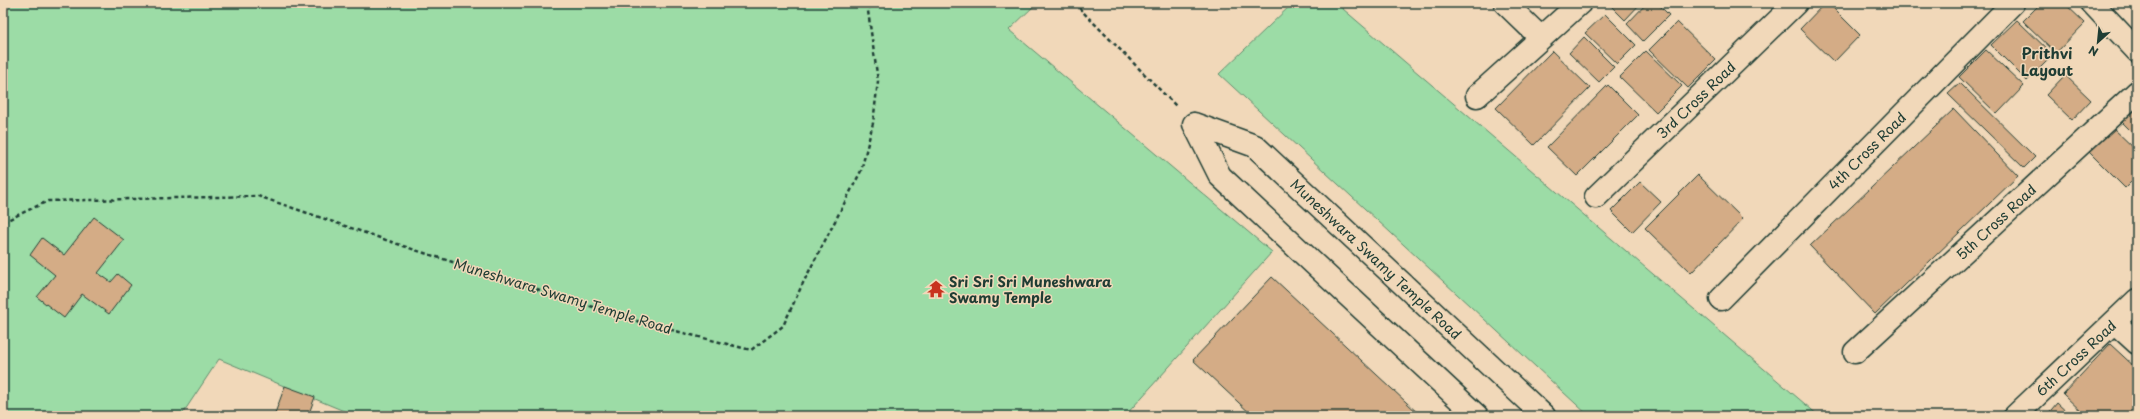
<svg xmlns="http://www.w3.org/2000/svg" width="2140" height="419" font-family="'Playpen Sans',sans-serif">
	<rect width="100%" height="100%" fill="#f1d8b9"/>
	<filter id="ink" filterUnits="userSpaceOnUse"><feTurbulence type="fractalNoise" baseFrequency=".025" numOctaves="2"/><feDisplacementMap in="SourceGraphic" scale="8" xChannelSelector="R" yChannelSelector="G"/><feConvolveMatrix kernelMatrix="1 2 1 2 8 2 1 2 1" color-interpolation-filters="sRGB"/></filter>
	<g filter="url(#ink)">
		<!-- green -->
		<path fill="#9cdca6" stroke="#5e8c6d" d="M3,3H1037L1009,30L1272,252L1125,416H356L219,359L181,416H3Z
			M1293,3H1336L1819,416H1589L1219,74Z"/>
		<!-- building -->
		<path fill="#d4ac86" stroke="#1f3d34" d="M1608,3H1641L1625,20Z
			M1647,3H1657L1669,15L1643,41L1627,24Z
			M1825,3H1828L1860,35L1834,62L1800,29Z
			M2041,3H2064L2085,23L2056,53L2023,21Z
			M1605,14L1636,45L1617,64L1585,33Z
			M2017,20L2053,55L2027,81L1991,45Z
			M1677,22L1716,60L1688,88L1649,50Z
			M1584,37L1614,67L1599,82L1569,53Z
			M1986,50L2024,86L1997,114L1959,77Z
			M1552,51L1590,88L1534,145L1496,108Z
			M1646,51L1682,86L1656,112L1620,77Z
			M2065,75L2091,100L2072,120L2046,95Z
			M1960,83L2035,157L2024,168L1948,94Z
			M1608,85L1638,115L1577,176L1547,147Z
			M2137,103V137L2120,120Z
			M1954,109L2018,176L1875,314L1810,246Z
			M2111,126L2137,151V176L2125,188L2087,150Z
			M1698,175L1743,219L1691,273L1645,228Z
			M1640,182L1661,202L1632,232L1611,211Z
			M94,217L124,240L98,273L111,282L118,274L131,285L109,314L82,294L64,318L37,297L55,275L30,255L42,238L64,255Z
			M1272,277L1421,416H1253L1193,360Z
			M2110,344L2137,369V416H2086L2063,394Z
			M285,386L315,397L308,416H274Z
			M2057,403L2071,416H2046Z"/>
		<g fill="none" stroke-linecap="round" stroke-linejoin="round">
			<!-- minor casing -->
			<g stroke="#1f3d34" stroke-width="25">
				<path id="minor" d="M1505,3L1541,38
					M2092,3L2137,51
					M1477,96L1580,3
					M1194,124L1255,146L1544,416
					M1194,124L1220,176L1477,416
					M1596,197L1796,3
					M1721,299L2013,3
					M2114,322L2137,343
					M1855,352L2137,92
					M2015,416L2137,300"/>
			</g>
			<!-- path -->
			<path stroke="#1f3d34" stroke-width="2.5" stroke-dasharray="4 3" stroke-linecap="butt" d="M1074,3L1176,106
				M3,222L48,201L258,196L415,250L640,322L751,350L783,326L803,283L861,171L873,123L878,81L868,11L871,3"/>
			<!-- minor -->
			<use href="#minor" stroke="#f1d8b9" stroke-width="22"/>
		</g>
	</g>
	<!-- icons -->
	<defs>
		<g id="temple-bare" transform="scale(1.38)"><path d="M0-6L5-2H3V0L6.5 2.5H4V6H1.5V3h-3V6H-4V2.5H-6.5L-3 0V-2H-5Z" fill="#c8321e" stroke="#f1d8b9" stroke-width="2.5" paint-order="stroke"/></g>
	</defs>
	<g fill-rule="evenodd">
		<use href="#temple-bare" x="936" y="289"/>
	</g>
	<g text-anchor="middle" dominant-baseline="central" stroke-width="3" stroke-linejoin="round" paint-order="stroke">
		<!-- street labels -->
		<g font-size="14" fill="#1f3d34" stroke="#f1d8b9">
			<text transform="translate(1696 100) rotate(-44)">3rd Cross Road</text>
			<text transform="translate(1867 151) rotate(-45)">4th Cross Road</text>
			<text transform="translate(1996 222) rotate(-43)">5th Cross Road</text>
			<text transform="translate(1376 259) rotate(43)">Muneshwara Swamy Temple Road</text>
			<text transform="translate(563 296) rotate(17)">Muneshwara Swamy Temple Road</text>
			<text transform="translate(2076 358) rotate(-43)">6th Cross Road</text>
		</g>
		<!-- poi labels -->
		<g font-size="14" font-weight="bold" fill="#1f3d34" stroke="#f1d8b9" text-anchor="start">
			<text x="949" y="281">Sri Sri Sri Muneshwara<tspan x="949" dy="16">Swamy Temple</tspan></text>
		</g>
		<!-- neighbourhood labels -->
		<g font-size="15" font-weight="bold" fill="#1f3d34" stroke="#f1d8b9">
			<text x="2047" y="52">Prithvi<tspan x="2047" dy="17">Layout</tspan></text>
		</g>
	</g>
	<!-- margin -->
	<rect width="2140" height="419" fill="none" stroke="#f1d8b9" stroke-width="16"/>
	<rect x="8" y="8" width="2124" height="403" fill="none" stroke="#1f3d34" stroke-width="1.5" filter="url(#ink)"/>
	<!-- north arrow -->
	<g transform="translate(2098 42) rotate(207)" stroke="#f1d8b9" stroke-width="3" paint-order="stroke">
	<path d="M0-3L7 15L0 10L-7 15Z" fill="#1f3d34"/>
	<text y="-6" font-size="11" font-weight="bold" text-anchor="middle" fill="#1f3d34">N</text>
	</g>
</svg>
